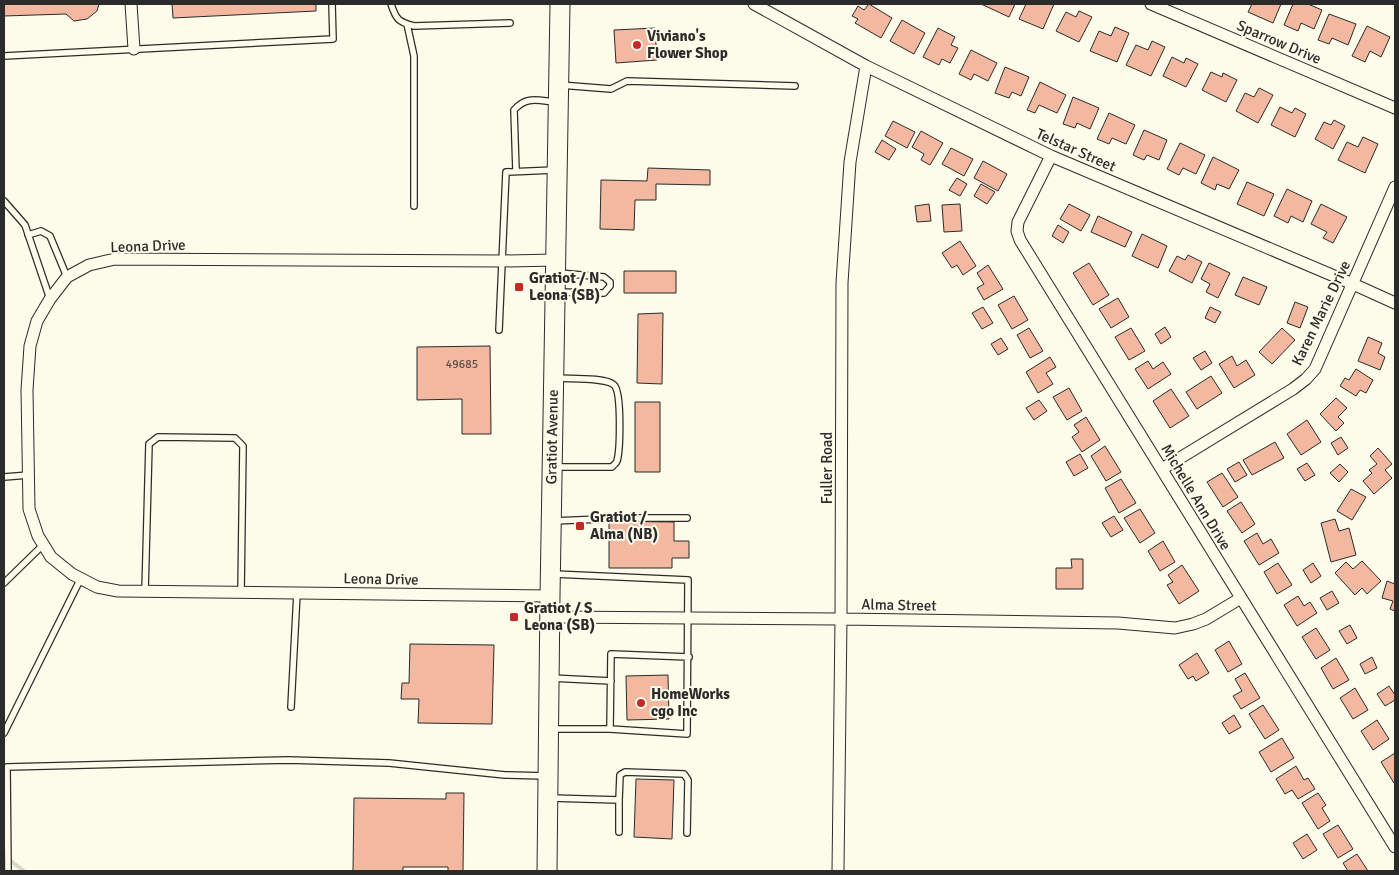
<svg xmlns="http://www.w3.org/2000/svg" width="1399" height="875" font-family="Signika,sans-serif">
	<rect width="100%" height="100%" fill="#fdfbea"/>
	<g fill="none" stroke-linecap="round" stroke-linejoin="round">
		<!-- stream -->
		<path stroke="#d8d7c9" stroke-width="4" d="M4,856L24,871"/>
	</g>
	<!-- building -->
	<path fill="#f2b8a0" stroke="#2b2b2b" d="M4,4H99L97,11L87,19L74,21L66,14L4,16Z
		M172,4H316V11L173,18Z
		M869,4L892,18L881,38L855,23L858,19L852,16L858,6L864,10Z
		M981,4H1015L1009,17Z
		M1026,4H1054L1043,29L1019,19Z
		M1252,4H1281L1273,23L1248,12Z
		M1293,4H1308L1322,10L1314,29L1301,23L1298,31L1284,25Z
		M1079,11L1092,17L1079,42L1056,31L1066,12L1076,17Z
		M1329,14L1356,24L1348,45L1332,38L1329,44L1318,40Z
		M902,20L925,33L914,54L890,41Z
		M1367,26L1390,37L1381,57L1370,51L1365,62L1352,56Z
		M1115,27L1129,33L1117,62L1090,51L1099,31L1111,36Z
		M655,28L657,60L616,63L614,30Z
		M938,28L955,37L951,45L958,48L950,63L942,59L939,65L923,57Z
		M1152,41L1165,47L1151,76L1126,65L1136,45L1148,50Z
		M971,50L997,63L988,81L974,74L971,80L959,74Z
		M1172,57L1184,63L1186,58L1198,64L1186,87L1163,76Z
		M1005,67L1029,77L1021,96L1012,92L1009,98L995,93Z
		M1211,72L1222,77L1223,73L1237,80L1226,102L1202,90Z
		M1040,82L1066,95L1057,113L1039,105L1035,113L1027,110Z
		M1259,88L1273,95L1258,123L1236,111L1245,93L1254,97Z
		M1073,97L1099,108L1090,129L1077,123L1075,128L1063,124Z
		M1280,107L1292,113L1295,108L1306,114L1295,137L1271,125Z
		M1109,113L1135,125L1126,144L1112,138L1109,144L1097,139Z
		M1334,120L1345,126L1333,149L1315,139L1324,122L1331,125Z
		M893,121L915,132L907,148L885,136Z
		M1144,130L1167,140L1159,160L1147,155L1144,160L1133,155Z
		M921,131L943,143L930,165L921,160L924,154L912,147Z
		M1363,137L1378,144L1365,173L1338,160L1347,142L1358,147Z
		M882,140L896,149L889,160L875,152Z
		M1180,143L1205,155L1196,174L1183,168L1179,175L1167,169Z
		M951,148L973,159L964,176L942,164Z
		M1213,157L1239,170L1229,189L1217,184L1215,190L1201,183Z
		M983,161L1007,174L998,191L974,178Z
		M648,168L710,170V185L656,184V200H635L634,230L600,229L601,180L647,181Z
		M957,178L967,184L960,196L949,190Z
		M1247,182L1274,194L1264,216L1237,204Z
		M981,184L995,192L987,204L974,196Z
		M1287,189L1312,201L1303,222L1291,216L1288,223L1274,216Z
		M929,204L931,221L917,222L915,206Z
		M960,204L962,231L944,232L942,205Z
		M1069,204L1090,215L1081,231L1060,219Z
		M1321,204L1347,217L1333,243L1323,238L1327,232L1311,224Z
		M1098,216L1132,232L1125,247L1091,232Z
		M1058,225L1069,232L1063,243L1052,236Z
		M1142,234L1167,246L1158,268L1132,256Z
		M960,241L976,266L963,275L957,265L952,268L942,253Z
		M1188,255L1202,262L1192,283L1169,271L1177,256L1185,260Z
		M1089,263L1109,295L1093,305L1073,273Z
		M1209,263L1230,273L1218,298L1206,292L1210,284L1201,279Z
		M988,265L1003,289L984,300L977,288L984,284L977,273Z
		M624,271H676V293H624Z
		M1243,277L1267,287L1259,305L1235,295Z
		M1014,296L1028,320L1012,329L998,305Z
		M1118,298L1129,317L1111,328L1099,309Z
		M1295,302L1308,307L1300,328L1287,323Z
		M983,307L993,323L982,329L972,313Z
		M1210,307L1221,312L1215,323L1205,318Z
		M663,313L662,384L637,383L638,314Z
		M1165,327L1171,337L1161,344L1155,334Z
		M1029,328L1043,351L1030,358L1017,335Z
		M1131,328L1145,351L1129,360L1115,337Z
		M1282,328L1295,340L1272,364L1259,352Z
		M1368,337L1382,343L1378,353L1385,357L1380,370L1358,361Z
		M1001,338L1008,349L998,355L991,344Z
		M490,346L491,434H462V399L417,400V347Z
		M1205,351L1212,363L1201,370L1193,358Z
		M1232,356L1237,366L1246,360L1255,375L1234,388L1219,364Z
		M1050,357L1056,367L1046,373L1053,384L1038,393L1026,372Z
		M1148,361L1153,369L1163,362L1171,374L1148,389L1135,369Z
		M1356,369L1373,380L1366,393L1360,390L1356,396L1340,386L1345,378L1349,380Z
		M1211,376L1222,393L1197,409L1186,392Z
		M1069,388L1082,411L1067,420L1053,397Z
		M1171,389L1189,416L1170,428L1153,401Z
		M1336,398L1347,408L1338,417L1344,423L1336,431L1320,414Z
		M1039,400L1047,411L1034,420L1026,408Z
		M635,402H660V472H635Z
		M1086,417L1100,440L1082,452L1072,437L1079,432L1074,425Z
		M1307,420L1321,442L1301,455L1287,434Z
		M1341,437L1348,448L1338,455L1331,443Z
		M1275,442L1284,458L1252,475L1243,460Z
		M1105,446L1121,472L1106,481L1091,456Z
		M1378,448L1392,464L1385,470L1392,478L1374,494L1363,481L1372,473L1369,470L1377,464L1370,456Z
		M1080,454L1088,468L1074,476L1066,462Z
		M1239,462L1247,475L1235,482L1227,469Z
		M1307,463L1315,475L1305,481L1297,469Z
		M1340,464L1348,472L1339,482L1330,473Z
		M1222,473L1238,497L1223,507L1207,482Z
		M1121,479L1136,503L1119,513L1105,488Z
		M1351,489L1366,497L1352,520L1337,511Z
		M1241,502L1255,524L1242,533L1227,511Z
		M1140,509L1155,533L1140,543L1124,518Z
		M1114,516L1123,530L1111,537L1102,523Z
		M1335,519L1339,531L1349,528L1356,555L1331,562L1321,523Z
		M609,521L674,522V541H689V558H672V568H609Z
		M1257,533L1263,544L1271,539L1279,553L1259,565L1244,541Z
		M1163,541L1175,562L1160,571L1148,551Z
		M1071,559H1083V589H1056V568H1072Z
		M1362,561L1381,581L1367,594L1362,588L1355,595L1335,573L1346,562L1353,569Z
		M1278,563L1292,585L1277,594L1264,572Z
		M1313,563L1321,576L1311,583L1303,570Z
		M1182,565L1199,591L1179,604L1167,585L1173,582L1168,575Z
		M1387,581L1395,584V611L1390,609L1393,601L1382,598Z
		M1332,591L1339,603L1327,610L1320,598Z
		M1298,596L1304,606L1310,602L1317,613L1297,626L1284,605Z
		M1350,625L1357,638L1347,644L1339,631Z
		M1316,628L1330,650L1316,659L1302,637Z
		M1229,641L1242,664L1228,672L1215,650Z
		M410,644L494,645L492,724L418,723L419,699H401L402,683H409Z
		M1197,653L1209,673L1196,681L1193,676L1188,679L1179,665Z
		M1372,657L1377,668L1365,674L1360,664Z
		M1336,658L1349,680L1333,689L1321,668Z
		M1245,673L1260,698L1241,709L1233,696L1242,691L1235,679Z
		M668,675L669,719L627,720L626,676Z
		M1389,686L1395,695V700L1385,706L1377,694Z
		M1355,688L1368,710L1353,719L1340,698Z
		M1263,705L1279,730L1265,739L1249,714Z
		M1234,715L1241,727L1229,734L1222,723Z
		M1377,720L1389,739L1373,750L1361,731Z
		M1282,738L1294,758L1271,772L1259,752Z
		M1395,753V782L1394,783L1381,762Z
		M1296,766L1304,780L1308,778L1315,789L1298,799L1292,790L1285,794L1276,779Z
		M636,779L674,780L672,839L634,837Z
		M446,793H464L463,871H448V867H403V871H353L354,798L446,799Z
		M1318,793L1326,805L1322,808L1330,821L1318,829L1302,803Z
		M1338,825L1353,849L1338,858L1323,834Z
		M1307,834L1317,850L1303,859L1293,843Z
		M1357,854L1368,871H1348L1343,863Z"/>
	<g fill="none" stroke-linecap="round" stroke-linejoin="round">
		<!-- lane casing -->
		<g stroke="#2b2b2b" stroke-width="8">
			<path id="lane" d="M391,4C396,19 398,22 414,26L510,23
				M407,24L414,56V206
				M4,56L333,39L332,4
				M560,85L611,89L627,81L795,86
				M516,171L514,110C527,95 539,101 557,102
				M4,201L25,225L50,299
				M28,235L41,231L50,236L67,277
				M557,292L604,293L610,286V282L604,277L559,273
				M499,330L506,172L555,170
				M554,467H612C614,464 616,464 617,461C620,451 622,392 614,385C606,377 570,379 557,378
				M4,477L29,475
				M553,521L626,518H687
				M4,583L43,545
				M145,592L149,444L158,437L235,438L243,446L241,593
				M551,678L611,681
				M291,707L297,593
				M551,729H610L687,734L688,580L554,574
				M610,729L611,654L689,657
				M4,733L81,578
				M550,798L619,800L620,775L625,772L684,774L688,780L687,833
				M619,832V800
				M8,871L7,767L288,760L389,763L505,775L546,776"/>
		</g>
		<!-- street casing -->
		<g stroke="#2b2b2b" stroke-width="13">
			<path id="street" d="M131,4L134,49
				M754,4L866,66L1051,156L1353,284L1395,303
				M1151,4L1395,108
				M1051,156L1018,222L1017,231L1020,240L1395,847
				M1162,469L1293,389L1306,379L1315,369L1395,187
				M550,596L118,591L97,587L72,574L51,557L38,536L29,509L27,390L30,346L37,321L50,299L67,277L89,265L115,259L503,261L556,260
				M550,617L841,619L1118,623L1175,628L1193,624L1206,619L1241,598
				M838,871L841,619L842,283L850,162L866,66"/>
		</g>
		<!-- primary casing -->
		<g stroke="#2b2b2b" stroke-width="21">
			<path id="primary" d="M547,871L550,596L560,4"/>
		</g>
		<!-- lane -->
		<use href="#lane" stroke="#fdfbea" stroke-width="5.5"/>
		<!-- street -->
		<use href="#street" stroke="#fdfbea" stroke-width="11"/>
		<!-- primary -->
		<use href="#primary" stroke="#fdfbea" stroke-width="19"/>
	</g>
	<!-- markers -->
	<g fill="#c62828" stroke="#fdfbea" stroke-width="2">
		<circle cx="637" cy="45" r="5"/>
		<rect x="514" y="282" width="10" height="10" rx="2.5"/>
		<rect x="575" y="521" width="10" height="10" rx="2.5"/>
		<rect x="509" y="612" width="10" height="10" rx="2.5"/>
		<circle cx="641" cy="703" r="5"/>
	</g>
	<g text-anchor="middle" dominant-baseline="central" stroke-width="4" stroke-linejoin="round" paint-order="stroke">
		<!-- number labels -->
		<g font-size="12" fill="#5d4e48">
			<text x="462" y="364">49685</text>
		</g>
		<!-- poi labels -->
		<g font-size="15" font-weight="bold" fill="#2b2b2b" stroke="#fdfbea" text-anchor="start">
			<text x="647" y="36">Viviano's<tspan x="647" dy="17">Flower Shop</tspan></text>
			<text x="529" y="278">Gratiot / N<tspan x="529" dy="17">Leona (SB)</tspan></text>
			<text x="590" y="517">Gratiot /<tspan x="590" dy="17">Alma (NB)</tspan></text>
			<text x="524" y="608">Gratiot / S<tspan x="524" dy="17">Leona (SB)</tspan></text>
			<text x="651" y="694">HomeWorks<tspan x="651" dy="17">cgo Inc</tspan></text>
		</g>
		<!-- street labels -->
		<g font-size="15" fill="#2b2b2b" stroke="#fdfbea">
			<text transform="translate(1279 42) rotate(23)">Sparrow Drive</text>
			<text transform="translate(1076 150) rotate(24)">Telstar Street</text>
			<text transform="translate(148 246) rotate(-2)">Leona Drive</text>
			<text transform="translate(1321 313) rotate(-64)">Karen Marie Drive</text>
			<text transform="translate(552 437) rotate(-89)">Gratiot Avenue</text>
			<text transform="translate(827 468) rotate(-90)">Fuller Road</text>
			<text transform="translate(1196 497) rotate(59)">Michelle Ann Drive</text>
			<text transform="translate(381 579) rotate(1)">Leona Drive</text>
			<text transform="translate(899 605) rotate(1)">Alma Street</text>
		</g>
	</g>
	<!-- border -->
	<rect width="1399" height="875" fill="none" stroke="#2b2b2b" stroke-width="10"/>
</svg>
